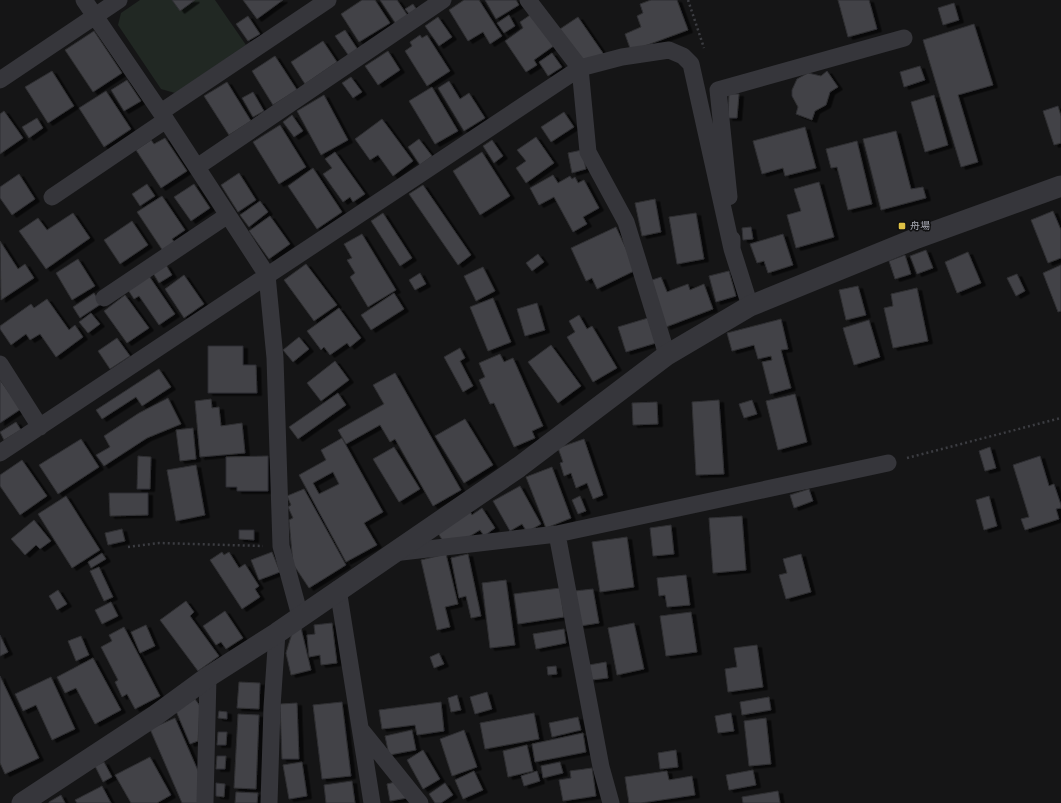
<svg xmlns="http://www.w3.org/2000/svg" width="1061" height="803" font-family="Overpass,'Noto Sans JP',sans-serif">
	<defs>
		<filter id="shadow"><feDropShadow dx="4.5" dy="2.5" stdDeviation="0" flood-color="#0009"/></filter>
	</defs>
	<rect width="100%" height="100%" fill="#151516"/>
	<!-- green -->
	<path fill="#212823" d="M140,0H215L246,45L175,93L161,89L118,25L121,13Z"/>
	<!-- building -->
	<path fill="#424246" stroke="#2f2f32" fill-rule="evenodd" filter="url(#shadow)" d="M172,0H195L180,11Z
		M243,0H283L257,19Z
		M362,0H375L390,23L359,42L341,14Z
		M380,0H397L408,16L396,24Z
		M464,0H479L502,36L490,44L483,32L468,41L449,10Z
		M485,0H516L519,5L496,19Z
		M651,0H677L688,30L631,51L625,34L641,27L637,16L643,13L640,4Z
		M838,0H869L877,29L848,37Z
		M954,3L959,20L943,25L938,8Z
		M413,4L417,10L410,15L405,9Z
		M533,13L555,45L534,60L537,65L526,72L505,41L523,28L520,22Z
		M509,15L515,26L504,33L497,23Z
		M248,16L260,34L248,41L236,24Z
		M438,17L452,37L439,46L425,26Z
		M578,17L605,56L581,60L560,29Z
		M974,24L993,85L958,95L978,162L961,167L923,40Z
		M345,30L358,50L349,56L335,36Z
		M94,31L122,73L93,92L65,50Z
		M420,35L422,38L427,35L450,71L427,86L405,51L412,46L410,42Z
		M323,41L337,62L305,84L291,62Z
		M388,51L400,70L378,85L365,66Z
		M552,53L562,67L548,76L539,62Z
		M275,56L297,90L273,105L252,71Z
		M920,66L925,80L904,87L900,72Z
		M52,71L74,106L48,123L25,87Z
		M827,71L838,87L830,92L826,105L815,111L812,120L796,114L798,107L792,96V90L797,79L808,73L821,76Z
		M351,77L362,92L353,98L342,83Z
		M127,80L141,101L124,111L111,90Z
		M449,81L460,99L469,93L485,118L464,131L438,88Z
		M227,82L251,121L229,135L204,96Z
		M432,87L458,131L435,144L409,101Z
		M106,91L131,129L104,147L79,108Z
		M253,92L264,111L253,117L242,98Z
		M729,94H739L737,118H728Z
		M324,95L348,140L321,155L297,111Z
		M934,95L948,145L925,152L911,102Z
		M1058,106L1061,116V143L1054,145L1043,111Z
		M4,111L23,138L0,154V114Z
		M564,112L574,127L551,142L541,127Z
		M292,115L303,131L294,137L283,122Z
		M37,118L43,128L29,138L22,127Z
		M382,119L413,161L393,176L378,155L370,160L355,139Z
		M280,125L306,167L279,184L253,142Z
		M805,127L816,168L785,176L783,168L762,174L753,141Z
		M896,131L911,189L923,187L926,198L881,210L863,139Z
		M536,137L554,163L526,183L516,168L526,161L517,150Z
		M165,138L187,171L161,188L136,150L151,140L154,144Z
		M419,139L432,156L420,165L408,147Z
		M492,140L503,156L494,163L483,146Z
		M857,141L872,204L848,210L837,167L831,168L826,149Z
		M582,150L586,169L572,173L568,153Z
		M335,152L365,194L353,202L350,197L343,202L323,174L332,168L325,159Z
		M482,152L510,196L480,215L453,171Z
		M313,168L342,212L317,229L288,186Z
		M239,173L256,200L238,212L221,185Z
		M19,174L35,199L12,215L0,198V187Z
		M553,175L558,183L570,176L572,179L575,177L578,183L584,180L599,208L583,217L587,224L573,232L554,197L539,205L530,188Z
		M819,182L834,237L796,248L787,215L801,211L794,189Z
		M147,184L155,196L140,206L132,194Z
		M194,184L210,208L191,221L174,197Z
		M423,185L471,255L458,265L409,194Z
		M162,196L185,230L172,239L175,243L163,251L137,212Z
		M655,199L661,232L642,236L635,203Z
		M260,201L268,212L249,227L240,215Z
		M1053,211L1061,230V258L1048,263L1031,220Z
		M73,213L90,238L46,269L19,231L38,218L47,230Z
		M383,213L412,258L400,266L371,221Z
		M696,213L704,259L677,264L669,217Z
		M270,216L290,244L269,259L249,231Z
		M132,221L148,245L120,264L104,240Z
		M616,227L636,270L597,289L592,278L586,281L571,248Z
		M751,227L753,239L743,240L742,228Z
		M362,234L396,290L368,307L350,277L355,273L347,260L352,258L344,244Z
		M783,234L793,265L768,273L764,261L757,263L750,244Z
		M0,241L18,269L25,264L34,278L1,300Z
		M926,250L933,268L917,274L910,256Z
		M968,252L981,283L957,293L945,262Z
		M538,254L544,262L532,271L526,263Z
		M905,255L911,274L895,279L889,261Z
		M78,259L95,286L72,300L56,273Z
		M306,264L337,305L314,321L284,280Z
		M166,265L172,275L159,283L153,273Z
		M1061,265V311L1058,312L1043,273Z
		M483,267L495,291L476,301L464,276Z
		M729,271L736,296L716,302L709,276Z
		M420,273L426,284L415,290L409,280Z
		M1017,274L1025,291L1016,296L1007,278Z
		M184,275L204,304L184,318L165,289Z
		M149,276L175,314L159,325L139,296L134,299L128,290Z
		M661,277L667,292L688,284L690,290L704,284L713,309L666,327L649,281Z
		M858,286L866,315L846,320L839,290Z
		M917,288L928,341L893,348L884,308L893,306L891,294Z
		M94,293L101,304L80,318L73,307Z
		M394,293L404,309L371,330L361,315Z
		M125,295L149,328L127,343L104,311Z
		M493,298L511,342L488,351L470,307Z
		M47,299L69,330L75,325L83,337L56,357L40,334L30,340L26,334L11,345L0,329V326L31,304L34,308Z
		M537,303L545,330L525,336L517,309Z
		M339,308L361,338L350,347L347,343L330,355L324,347L321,350L307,331Z
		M91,313L100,324L88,333L79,322Z
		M579,315L587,329L592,326L617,368L593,382L567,337L575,332L569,321Z
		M648,318L656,343L626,352L618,327Z
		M781,319L788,349L781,350L791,388L770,394L762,362L772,360L771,356L758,359L754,345L732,351L727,333Z
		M869,320L880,357L854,365L843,328Z
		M299,337L309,349L293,362L283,350Z
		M117,338L130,356L110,369L98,351Z
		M551,345L581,386L558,403L528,362Z
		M208,346H243V365H256L257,393H208Z
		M460,348L465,358L460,361L473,386L463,392L444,357Z
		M500,354L504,362L513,358L543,426L532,431L535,438L514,447L494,403L490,404L479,380L485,377L479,363Z
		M335,361L349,380L321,401L307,383Z
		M159,369L171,387L142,406L136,397L102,419L96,410Z
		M395,373L461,490L433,506L395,439L390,442L380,425L346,444L338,430L384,404L373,385Z
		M0,380L21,409L0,423Z
		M338,393L346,405L298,439L289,427Z
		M795,394L807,442L778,450L766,401Z
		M168,398L181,424L147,438L104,466L96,455L110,447L104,436L139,413Z
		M211,399L212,408L219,407L221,426L242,423L245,453L200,457L195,401Z
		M719,400L724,474L696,475L692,402Z
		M752,400L757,414L744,418L739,404Z
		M657,402L658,424L633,425L632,403Z
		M465,419L493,465L464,483L435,436Z
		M16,422L21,430L4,440L0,432Z
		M193,428L196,459L180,461L176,430Z
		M342,438L383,512L364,523L377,545L346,562L299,475L326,460L321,450ZM333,472L339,484L319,494L313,483Z
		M81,439L99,467L58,494L39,465Z
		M584,439L603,495L593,499L587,483L576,488L571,473L564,476L560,463L563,462L558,448Z
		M394,447L420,489L399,502L373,459Z
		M990,447L996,468L985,471L979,451Z
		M138,456L151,457L150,489H137Z
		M268,456V491H237V487H226V457Z
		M1040,456L1049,486L1054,484L1061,505V508L1056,509L1059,519L1025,530L1021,519L1029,517L1013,465Z
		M22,460L47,496L20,515L0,486V475Z
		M196,465L205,515L176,521L167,470Z
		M552,467L571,518L546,528L526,477Z
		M520,486L541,524L527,532L522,524L510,531L493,501Z
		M304,489L346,565L309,588L293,564L289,520L293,518L288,507L291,505L287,496Z
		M809,489L813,501L794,508L790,495Z
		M109,493H148V515L110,516Z
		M66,496L100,550L72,568L38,514Z
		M580,496L586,511L578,514L572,500Z
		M989,496L997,526L984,530L976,500Z
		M468,508L472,515L482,508L495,528L484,536L480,530L467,538L443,541L436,530Z
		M742,516L746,570L713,573L709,518Z
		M34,520L51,541L40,549L36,545L25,555L11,539Z
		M671,525L674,554L653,556L650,528Z
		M122,529L125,541L108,545L105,533Z
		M239,530H254V540L239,539Z
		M627,537L634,587L600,592L592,542Z
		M222,552L224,555L229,552L239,568L245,564L259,586L255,589L260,597L242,609L210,560Z
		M272,552L280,572L259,580L251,560Z
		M102,553L106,559L91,568L88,562Z
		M446,554L458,604L445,607L450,627L437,630L421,560Z
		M468,554L481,616L471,618L466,596L459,598L451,558Z
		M801,554L811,592L786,599L779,575L787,573L783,559Z
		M99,567L113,597L104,601L90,571Z
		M686,575L690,605L667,607L665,595L659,596L657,578Z
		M506,580L515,645L490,648L482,583Z
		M560,588L564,617L518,624L514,594Z
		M593,589L599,623L580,626L575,591Z
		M58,590L67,604L57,610L49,596Z
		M186,601L194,612L190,616L219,656L198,671L160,620Z
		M111,602L118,616L102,624L95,610Z
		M225,611L243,638L226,649L221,642L216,645L203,626Z
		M691,612L697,652L666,656L660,616Z
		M332,623L337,663L321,665L320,655L309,657L307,635L315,634L314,625Z
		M634,623L644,669L617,675L608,628Z
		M146,625L155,646L140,653L131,632Z
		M124,627L160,696L135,709L127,694L122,697L115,682L118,680L101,647L112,641L109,635Z
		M301,628L311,670L291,675L286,653L293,630Z
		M564,629L566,643L536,649L533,634Z
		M0,635L8,652L0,656Z
		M81,636L89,655L76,661L68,641Z
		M757,645L763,687L728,692L725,669L737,667L734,648Z
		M439,653L444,664L434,668L430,657Z
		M93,658L121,710L95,724L76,688L65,693L57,677Z
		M606,662L608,678L591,680L589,665Z
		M556,666L557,674L548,675L547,667Z
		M0,676L39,758L5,774L0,763Z
		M51,677L75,729L52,740L36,705L23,711L15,694Z
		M239,682L260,683L259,709L237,708Z
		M487,692L492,709L475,714L470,697Z
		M457,695L461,710L451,712L448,698Z
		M769,697L771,710L742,715L740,702Z
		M195,699L200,706L198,741L190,744L176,711Z
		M342,702L351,776L322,779L313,705Z
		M441,702L444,731L417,735L415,725L382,729L379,710Z
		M297,703L299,759H282L280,704Z
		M219,711L227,712V719L218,718Z
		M534,713L539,739L485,749L480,723Z
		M731,713L734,731L718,733L715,716Z
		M238,714L259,715L256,789L234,788Z
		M578,717L581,730L552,737L549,723Z
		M175,718L199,773L198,803H182L150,729Z
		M766,718L771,764L749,766L744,721Z
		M412,730L416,750L389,755L385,736Z
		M464,730L477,767L452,776L440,739Z
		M218,732H227L226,745H217Z
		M583,733L586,752L535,762L532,744Z
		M527,745L533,771L508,777L503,751Z
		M423,750L440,779L423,789L407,760Z
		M676,750L678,767L660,769L658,753Z
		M217,756H226L225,769H216Z
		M150,757L171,795L157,803H131L115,775Z
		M104,762L112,777L103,782L95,766Z
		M302,762L307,796L289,799L283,765Z
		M560,762L563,773L543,778L541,766Z
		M592,768L596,796L563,801L559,780L571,778L570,771Z
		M753,770L756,785L729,790L726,775Z
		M474,771L483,790L463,799L455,780Z
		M537,771L540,781L524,786L521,776Z
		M667,771L669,780L692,776L695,795L641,803H629L625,777Z
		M352,781L355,803H326L324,785Z
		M395,782L407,798L390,801L387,784Z
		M216,783L225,784L224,797L216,796Z
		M445,783L453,795L441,803H435L429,794Z
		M102,786L111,803H77L75,800Z
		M778,791L780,803H743L742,797Z
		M236,792L258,793L257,803H235Z
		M61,795L65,803H49V802Z"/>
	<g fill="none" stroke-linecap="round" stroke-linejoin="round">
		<!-- path -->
		<path stroke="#3c3d42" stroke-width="2.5" stroke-dasharray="2 3" stroke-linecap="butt" d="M688,0L704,48
			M907,458L1061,418
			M128,547L159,543L263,546"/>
		<!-- minor -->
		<path stroke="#36363b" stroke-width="17" d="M84,0L166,120L267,275L275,358L281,546L300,616
			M528,0L580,68L588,152L626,222L667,355
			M0,80L119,0
			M161,112L328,0
			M197,167L443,0
			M52,197L166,120
			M729,197L718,90L904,38
			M732,239V249L750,306
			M104,298L228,215
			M0,364L40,427
			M0,453L580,68L622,57L669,50L683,56L691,64L732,249
			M557,534L601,767L611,803
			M393,553L557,534L888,463
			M338,589L372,803
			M362,731L420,803
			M205,803L208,677
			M269,803L272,707L277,633"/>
		<!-- tertiary -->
		<path stroke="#36363b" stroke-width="21" d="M22,803L156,715L208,677L277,633L519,467L667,355L750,306L917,238L1061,186"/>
	</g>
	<!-- markers -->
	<rect fill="#dec045" stroke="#101011" stroke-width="1.5" x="898" y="222" width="8" height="8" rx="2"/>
	<g text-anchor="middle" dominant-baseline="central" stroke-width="3" stroke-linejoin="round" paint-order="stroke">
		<!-- poi labels -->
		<g font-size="10" fill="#a8aab5" stroke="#101011" text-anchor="start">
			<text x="910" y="226">舟場</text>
		</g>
	</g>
</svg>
